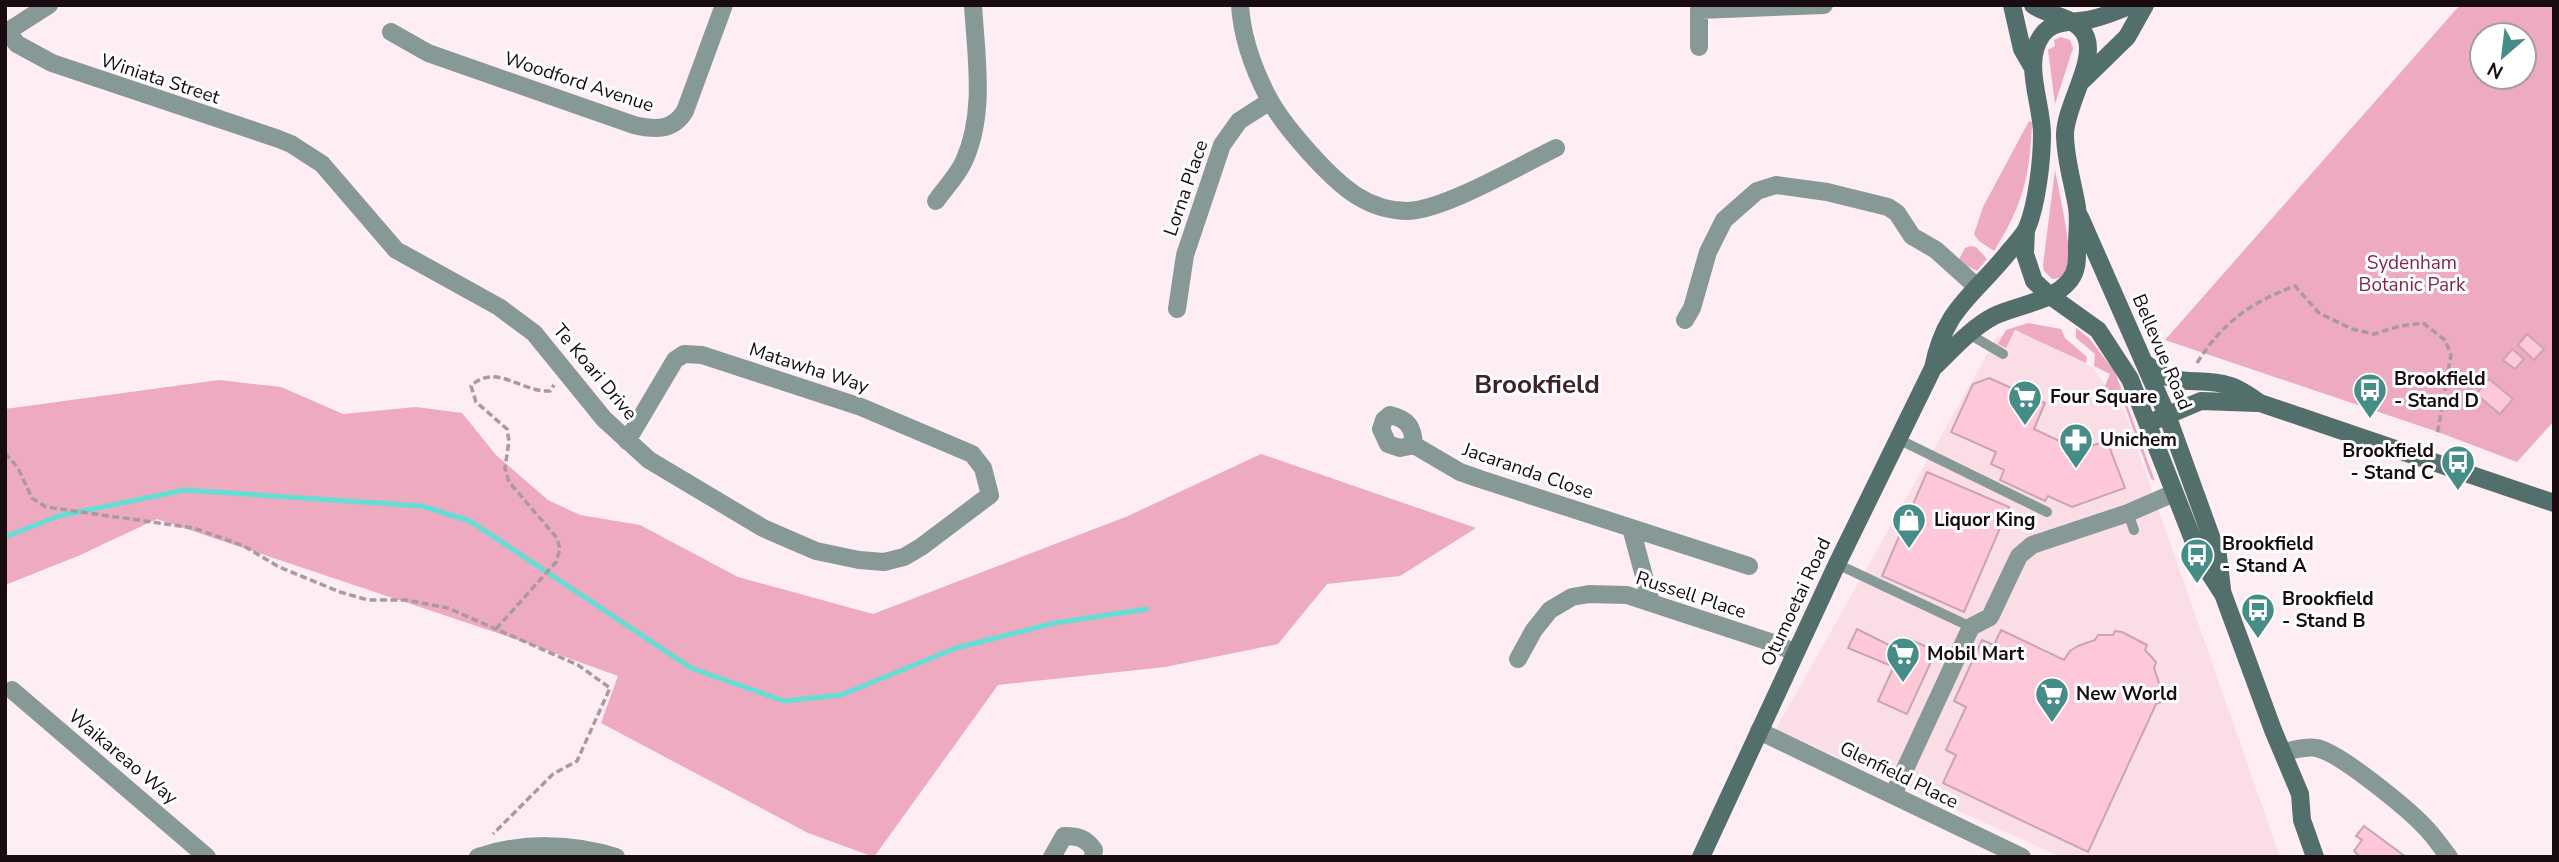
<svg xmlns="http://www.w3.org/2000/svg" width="2559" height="862" font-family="'Nunito Sans',sans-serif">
	<rect width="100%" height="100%" fill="#feedf2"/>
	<!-- built -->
	<path fill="#fbdde6" d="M2024,332L2093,368L2124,411L2280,857H2061L1776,729L1997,337Z"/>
	<!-- green -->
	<path fill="#edaac0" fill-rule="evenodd" d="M2460,5H2554V421L2517,462L2438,432L2165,340ZM2482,35H2524V77H2482Z
		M2061,37L2070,40L2073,48L2055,104L2048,50L2055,46L2054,40Z
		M2029,121L2032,122C2030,176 2023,205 1994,251L1979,241L1974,234L1983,207Z
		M2055,170C2059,192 2072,246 2068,266C2066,275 2060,279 2052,279L2044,271L2043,265Z
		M1970,246L1976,247L1987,259L1977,271L1958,261L1965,248Z
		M2028,323L2061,329L2065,338L2087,357L2086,363L2015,330L2006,348L1998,344L2006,330Z
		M2076,328L2089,338L2115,372L2155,481L2151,479L2122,398L2104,388L2110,374L2094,366L2095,354L2076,338Z
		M219,380L281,387L343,414L416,407L462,413L496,455L548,500L580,515L640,525L738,577L873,614L1128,516L1261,454L1476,528L1400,576L1327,584L1278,644L1165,667L998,685L874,857L808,833L601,723L618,676L524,642L157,519L78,556L5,585V409Z"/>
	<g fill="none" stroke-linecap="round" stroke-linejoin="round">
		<!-- stream -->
		<path stroke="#64ded5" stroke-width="5" d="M5,537L59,516L185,490L422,506L470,521L691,668L784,701L841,695L956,648L1055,623L1147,609"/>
	</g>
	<!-- building -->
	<path fill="#fec8d9" stroke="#caa4b0" stroke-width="2" d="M2527,334L2544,349L2534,360L2518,345Z
		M2512,349L2524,359L2515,369L2503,360Z
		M1989,378L2045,403L2034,429L2078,450L2107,441L2125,488L2072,507L2048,496L2045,501L2000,480L2004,470L1991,464L1996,452L1951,432L1973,384Z
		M2489,379L2513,399L2500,414L2476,394Z
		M1927,472L2009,507L1964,612L1882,576Z
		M1857,629L1901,651L1894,667L1848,648Z
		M2001,630L2064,660L2070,651L2078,646L2095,640L2098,635H2113L2115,631L2122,632L2147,645L2145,650L2156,662L2154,668L2161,689V702L2156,704L2088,852L1943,783L1956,755L1946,750L1966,707L1954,701L1982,640L1994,645Z
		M1907,638L1936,651L1907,714L1878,701Z
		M2364,826L2406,857H2360L2354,851L2362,840L2356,836Z"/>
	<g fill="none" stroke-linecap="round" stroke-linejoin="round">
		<!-- path -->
		<path stroke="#aa9a9f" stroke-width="3.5" stroke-dasharray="7 3.5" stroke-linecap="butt" d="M2197,363C2222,323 2251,302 2295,286L2319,313L2352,329L2374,334L2400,326L2423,323L2445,340L2451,355L2437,436
			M5,453L18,468L32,498L46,507L194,528L244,546L279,567L340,592L368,600H406L448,608L578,665L610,688L577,761L553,774L493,834
			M496,629L556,562L560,549L557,538L509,482L505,468L509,441L507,429L476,402L471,386C496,362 522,393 550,391L554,385"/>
		<!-- lane -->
		<path stroke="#869997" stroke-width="10" d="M1969,334L2003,354
			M1898,439L2047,512
			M2128,513L2134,530
			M1837,564L1971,627"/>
		<!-- street -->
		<path stroke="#869997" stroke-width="18" d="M1240,5C1242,38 1253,68 1268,97C1283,126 1330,179 1357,196C1373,206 1390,211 1408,211C1446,209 1519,166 1556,148
			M8,32L17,44L52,63L276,138L291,144L322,164L396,250L499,307L534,333L604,419L649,460L763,528L816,551L859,560L884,562L904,557L921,547L990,495L983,468L972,454L861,407L702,355L684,354L675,360L627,441
			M391,32L428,53L634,125C655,130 673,131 685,111L724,5
			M5,33L49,5
			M1699,47V10L1824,5
			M936,201C945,188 958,175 964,161C986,113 976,56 973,5
			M1177,309L1185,255L1222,145L1239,121L1270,101
			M1685,320L1692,308L1708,252L1724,220L1757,191L1776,185L1827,192L1888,207L1897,213L1912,236L1936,250L1977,287
			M1414,445C1413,427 1408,419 1390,415L1384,420L1381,429L1388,444L1400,448L1414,445L1460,472L1480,479L1749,566
			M1631,528L1651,602
			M1518,659L1534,630L1550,610L1572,597L1589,594L1627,595L1779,645L1795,653
			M12,690L207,857
			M1759,731L2022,857
			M2284,752C2294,750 2306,746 2316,748C2338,751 2408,809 2425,827C2434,836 2441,847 2449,857
			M1893,795L1971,627L1990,617L2019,556L2032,545L2128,513L2174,493
			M478,857C521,842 573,843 616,857
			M1052,857L1064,836C1078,836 1086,838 1094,850L1093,857"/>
		<!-- secondary -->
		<path stroke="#536f6c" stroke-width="18" d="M2012,5L2022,49L2033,68
			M2083,80L2127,37L2145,5
			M2080,217L2167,415L2218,556L2222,589
			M2026,230L2025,254L2034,281L2049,295L2098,330L2130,379L2201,560L2223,594L2273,730L2300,794L2302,820L2315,857
			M2146,364C2179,391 2195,375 2231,386C2241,389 2251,397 2260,403L2554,503
			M1933,368C1952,350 1971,328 1994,316C2017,305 2053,302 2070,280C2078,270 2077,258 2077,245C2077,233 2079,220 2077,207C2073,183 2065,159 2065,134C2066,104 2096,62 2086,37C2078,16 2049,17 2033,5
			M2156,420L2201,401L2257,403
			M1701,857L1837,564L1933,368C1945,308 1972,297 2007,254C2013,246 2023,237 2027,228C2037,204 2042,160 2042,134C2042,103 2022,62 2042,35C2053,19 2076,23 2092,19C2106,16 2119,10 2132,5"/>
	</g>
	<!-- icons -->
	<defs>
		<g id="bus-pin" transform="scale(1.75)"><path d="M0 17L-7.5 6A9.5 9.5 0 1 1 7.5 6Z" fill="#468d88" stroke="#fff"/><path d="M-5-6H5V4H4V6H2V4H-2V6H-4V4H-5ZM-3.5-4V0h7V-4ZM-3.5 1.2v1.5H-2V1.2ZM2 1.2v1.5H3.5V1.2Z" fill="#fff"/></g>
		<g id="supermarket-pin" transform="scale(1.75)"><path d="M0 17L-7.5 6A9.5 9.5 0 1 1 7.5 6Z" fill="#468d88" stroke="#fff"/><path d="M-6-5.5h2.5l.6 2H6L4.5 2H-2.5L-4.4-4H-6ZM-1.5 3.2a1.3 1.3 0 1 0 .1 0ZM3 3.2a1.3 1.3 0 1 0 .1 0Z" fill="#fff"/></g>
		<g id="pharmacy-pin" transform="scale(1.75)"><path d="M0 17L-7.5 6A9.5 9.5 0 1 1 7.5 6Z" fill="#468d88" stroke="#fff"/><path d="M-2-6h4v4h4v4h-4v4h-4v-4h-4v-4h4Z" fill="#fff"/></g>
		<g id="shop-pin" transform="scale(1.75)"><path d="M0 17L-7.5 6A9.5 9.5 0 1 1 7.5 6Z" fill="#468d88" stroke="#fff"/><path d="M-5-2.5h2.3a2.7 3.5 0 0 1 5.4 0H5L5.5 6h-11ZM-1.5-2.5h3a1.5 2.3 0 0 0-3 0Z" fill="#fff"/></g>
	</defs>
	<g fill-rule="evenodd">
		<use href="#bus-pin" x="2370" y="390"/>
		<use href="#supermarket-pin" x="2025" y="397"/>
		<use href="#pharmacy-pin" x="2076" y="440"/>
		<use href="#bus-pin" x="2458" y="462"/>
		<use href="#shop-pin" x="1909" y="520"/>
		<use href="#bus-pin" x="2197" y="555"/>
		<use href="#bus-pin" x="2258" y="610"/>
		<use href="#supermarket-pin" x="1903" y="654"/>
		<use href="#supermarket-pin" x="2052" y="694"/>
	</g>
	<g text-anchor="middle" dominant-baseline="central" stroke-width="6" stroke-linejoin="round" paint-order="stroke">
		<!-- street labels -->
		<g font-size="19" fill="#190c10" stroke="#fff">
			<text transform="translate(160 79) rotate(18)">Winiata Street</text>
			<text transform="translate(579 82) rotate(18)">Woodford Avenue</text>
			<text transform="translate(1186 188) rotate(-71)">Lorna Place</text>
			<text transform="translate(2162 352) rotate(67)">Bellevue Road</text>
			<text transform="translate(809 368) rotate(18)">Matawha Way</text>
			<text transform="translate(595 372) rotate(50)">Te Koari Drive</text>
			<text transform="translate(1528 471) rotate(19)">Jacaranda Close</text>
			<text transform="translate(1691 595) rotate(18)">Russell Place</text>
			<text transform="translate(1796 602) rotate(-65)">Otumoetai Road</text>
			<text transform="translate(123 757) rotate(40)">Waikareao Way</text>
			<text transform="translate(1899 775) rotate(26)">Glenfield Place</text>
		</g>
		<!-- park labels -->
		<g font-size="19" fill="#86234f" stroke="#fff">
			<text x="2412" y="263">Sydenham<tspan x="2412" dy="22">Botanic Park</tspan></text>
		</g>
		<!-- poi labels -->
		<g font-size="19" font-weight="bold" fill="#190c10" stroke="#fff" text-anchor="start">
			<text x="2394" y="379">Brookfield<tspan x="2394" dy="22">- Stand D</tspan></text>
			<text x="2050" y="397">Four Square</text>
			<text x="2100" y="440">Unichem</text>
			<text x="2434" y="451" text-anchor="end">Brookfield<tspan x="2434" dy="22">- Stand C</tspan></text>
			<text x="1934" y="520">Liquor King</text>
			<text x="2222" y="544">Brookfield<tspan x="2222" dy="22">- Stand A</tspan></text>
			<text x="2282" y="599">Brookfield<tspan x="2282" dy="22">- Stand B</tspan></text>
			<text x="1927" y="654">Mobil Mart</text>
			<text x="2076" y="694">New World</text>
		</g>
		<!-- district labels -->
		<g font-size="26" font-weight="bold" fill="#3f212c" stroke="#fff">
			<text x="1537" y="384">Brookfield</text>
		</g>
	</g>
	<!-- border -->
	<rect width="2559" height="862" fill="none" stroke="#190c10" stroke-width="14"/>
	<!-- north arrow -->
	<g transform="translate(2503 56) rotate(208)"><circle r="33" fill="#ffffff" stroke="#a39e9f" stroke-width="2"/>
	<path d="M0-5L12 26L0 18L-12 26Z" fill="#468d88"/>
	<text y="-10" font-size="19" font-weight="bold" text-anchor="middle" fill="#190c10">N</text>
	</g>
</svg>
